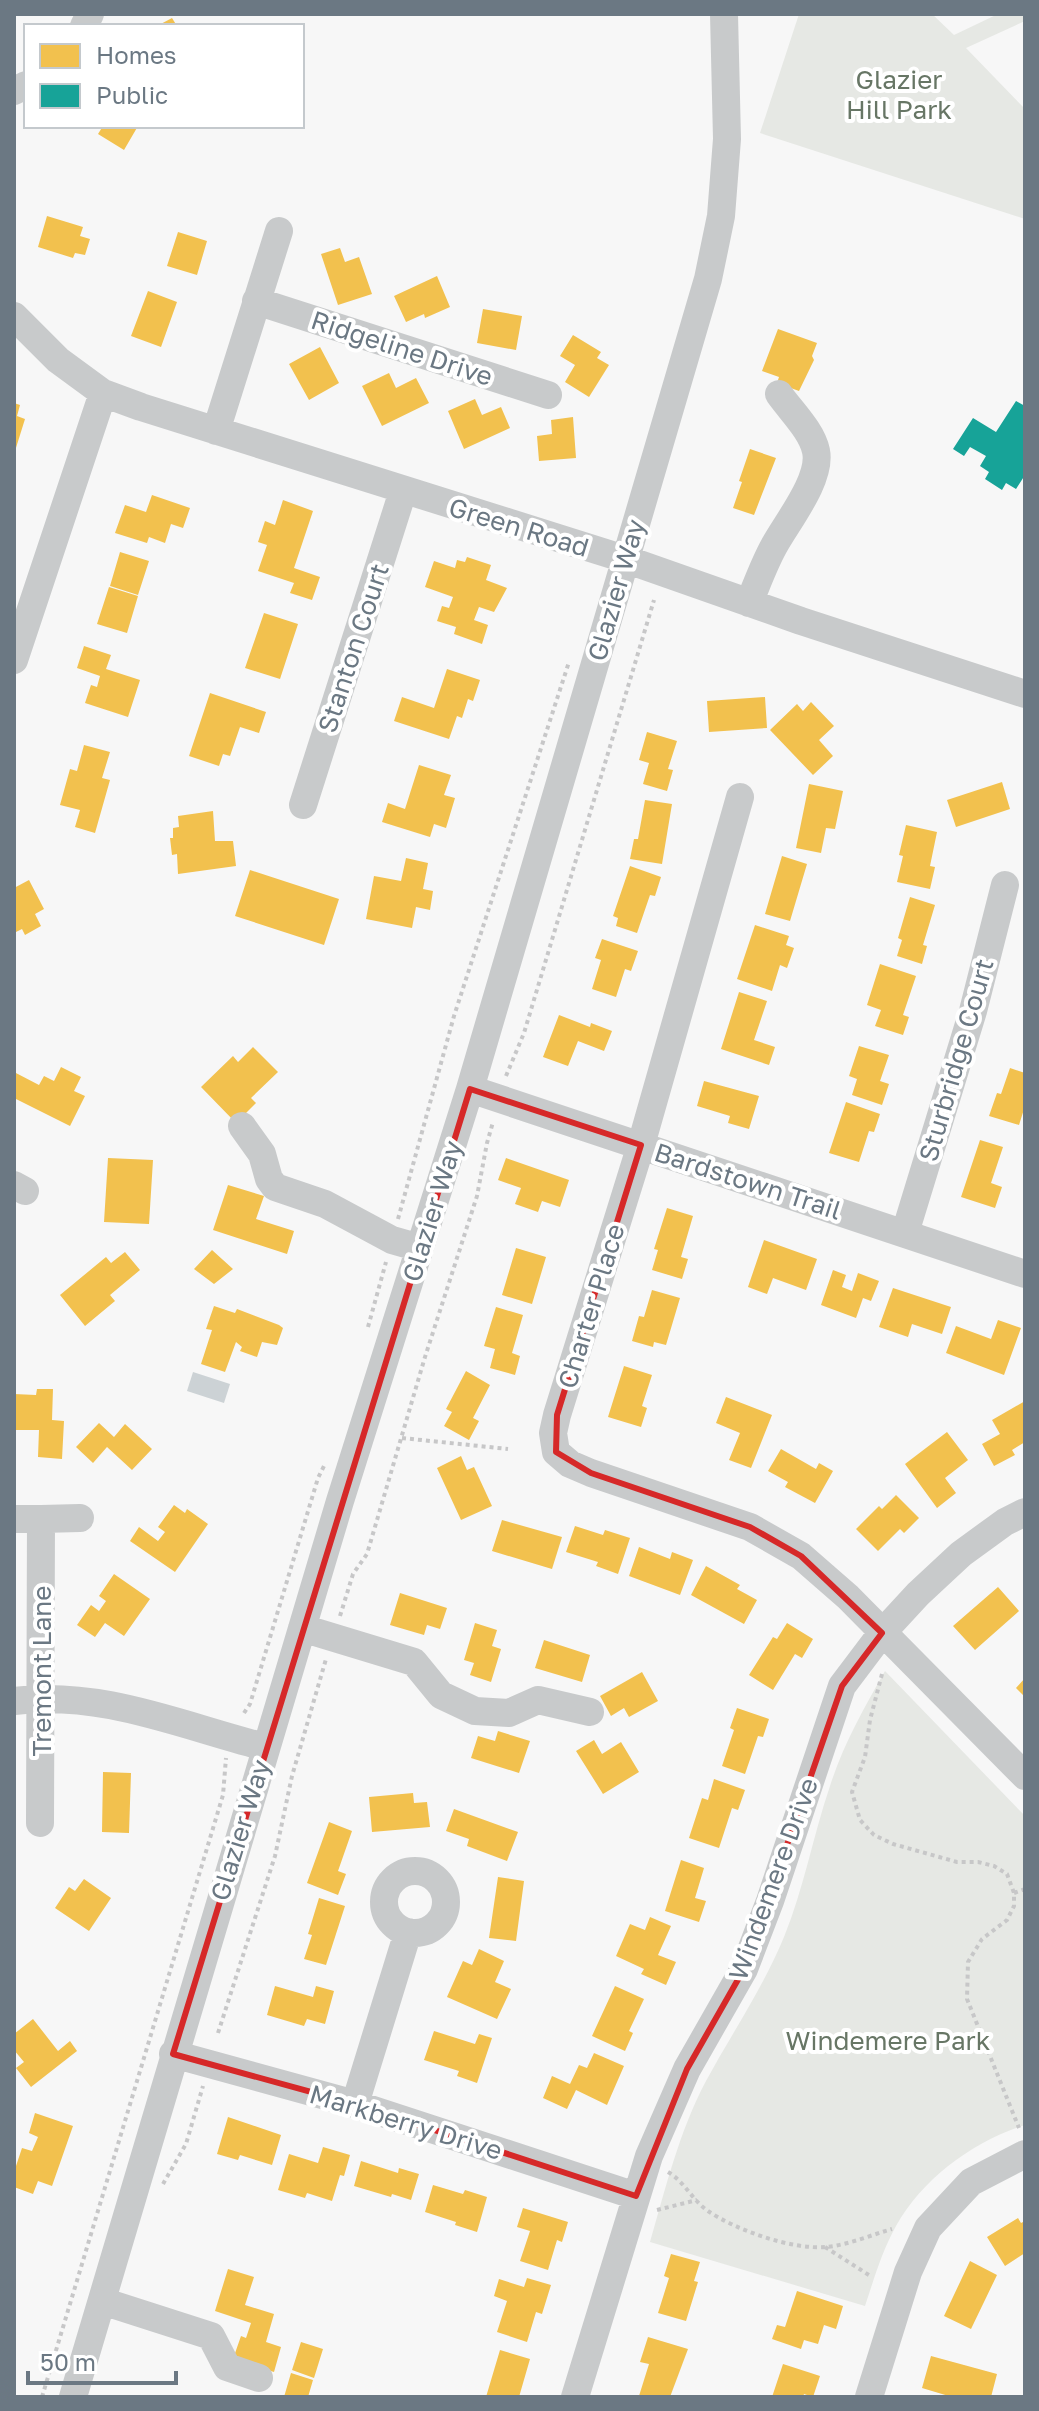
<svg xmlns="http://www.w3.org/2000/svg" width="1039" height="2411" font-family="'Golos Text',sans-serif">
	<rect width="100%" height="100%" fill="#f7f7f7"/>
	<!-- green -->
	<path fill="#e6e8e4" d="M799,14H932L954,35L998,14H1025V21L966,48L1025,109V219L760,133Z
		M885,1671L1025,1816V2125C974,2141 923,2178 896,2226C882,2251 874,2279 865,2306L650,2242C666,2187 679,2132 706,2081C732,2033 763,1988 784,1937C804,1888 813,1836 830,1786C843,1745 864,1708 885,1671Z"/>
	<!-- water -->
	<path fill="#ccd2d5" d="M193,1372L230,1384L224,1403L187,1391Z"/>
	<!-- homes -->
	<path fill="#f2c14e" d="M172,18L177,26H157Z
		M103,126H138L124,150L98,134Z
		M47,216L83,227L80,236L90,239L85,255L75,253L73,258L38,247Z
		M178,232L207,241L197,275L167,266Z
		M340,248L345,262L359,257L372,294L338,305L321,254Z
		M437,276L450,307L425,318L424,314L406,322L394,296Z
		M148,291L177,302L161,347L131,336Z
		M483,309L522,316L516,350L477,343Z
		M778,329L817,343L812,356L814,360L799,391L777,383L779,377L762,371Z
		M573,335L601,352L597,358L609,365L589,397L565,382L575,365L560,356Z
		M320,347L339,383L309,400L289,364Z
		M389,373L396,388L416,378L429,403L382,426L362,386Z
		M475,399L482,415L501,407L510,428L464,449L448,411Z
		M14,403L20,405L17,416L25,419L15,451Z
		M573,417L576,458L539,461L537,436L552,434L551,420Z
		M750,449L776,458L754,515L733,508L742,482L739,481Z
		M152,495L190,508L183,528L171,524L165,543L149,537L147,543L115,533L125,505L146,512Z
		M283,500L313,511L294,568L320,577L312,600L290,593L294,583L258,571L267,545L258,542L265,521L275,525Z
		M120,552L149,561L138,595L110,586Z
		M467,557L491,565L486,580L507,588L494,612L479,607L474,620L488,625L482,644L454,634L456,627L437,621L442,606L449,608L453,597L425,587L434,561L455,568L457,560L465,562Z
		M109,587L138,596L127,633L97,624Z
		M264,613L298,624L280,679L245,668Z
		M84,646L111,655L106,669L140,680L128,717L85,703L91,685L97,687L100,676L77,668Z
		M447,669L480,680L473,701L468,699L462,718L457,716L449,739L394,721L402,697L434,708Z
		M210,693L266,712L259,733L240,727L230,756L223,754L219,766L189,756Z
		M765,697L767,728L709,732L707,701Z
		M811,702L834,726L819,740L833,756L813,775L770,730L797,704L803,711Z
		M647,732L677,741L668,769L673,770L667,791L643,784L649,763L639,760Z
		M84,745L110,752L102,778L110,780L95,833L75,827L80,810L60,805L70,769L77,771Z
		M419,765L451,775L444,795L455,798L446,828L434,824L430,837L382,822L388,803L405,809Z
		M1002,782L1010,809L956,827L947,800Z
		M809,784L843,791L835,829L826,828L821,853L796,848Z
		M645,800L672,804L662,864L630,859L634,839H638Z
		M213,811L215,841H233L236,866L178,874L177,854L172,855L170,838H173V828L179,827L178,816Z
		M906,825L937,832L930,866L935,867L930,889L897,882L903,856L899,855Z
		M782,856L807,864L790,921L765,914Z
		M406,858L428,863L423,889L433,891L430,910L416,907L412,928L366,919L374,876L401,881Z
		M630,866L661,877L655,896L650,895L637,933L616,926L618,918L613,916Z
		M250,870L339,899L324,945L235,916Z
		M29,880L44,909L35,914L41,926L25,935L22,929L14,933V888Z
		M910,897L935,905L923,945L927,946L922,964L897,956L902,940L898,938Z
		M755,925L789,936L786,945L794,948L787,968L780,965L772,991L737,979Z
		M602,939L638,951L631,971L625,969L616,997L592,989L601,960L595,958Z
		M880,964L916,976L903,1015L909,1017L903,1035L875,1026L881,1010L867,1005Z
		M739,992L767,1001L754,1040L775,1047L769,1065L721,1049Z
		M559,1015L590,1027L591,1023L612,1031L604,1051L578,1041L568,1066L543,1057Z
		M859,1046L889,1055L880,1081L889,1084L882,1105L852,1095L857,1079L849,1076Z
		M253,1047L278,1072L251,1098L256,1103L236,1123L201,1087L233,1056L238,1062Z
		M61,1067L81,1077L74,1091L85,1096L70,1126L14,1098V1072L39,1085L44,1076L54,1081Z
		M1010,1068L1025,1073V1106L1019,1125L989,1116L997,1093L1001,1094Z
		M704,1081L759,1096L749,1129L728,1123L730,1116L697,1106Z
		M846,1102L880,1114L874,1132L869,1131L859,1162L829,1153Z
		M980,1140L1003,1147L991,1183L1002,1187L995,1208L961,1197Z
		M108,1158L153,1160L149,1224L104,1222Z
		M506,1158L569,1180L560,1207L542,1201L538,1212L515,1204L521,1188L498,1180Z
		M228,1185L264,1196L256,1219L294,1231L287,1254L213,1230Z
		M667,1208L693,1216L681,1257L688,1259L682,1279L652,1270L658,1250L654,1249Z
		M764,1240L817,1259L806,1290L773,1278L767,1294L748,1287Z
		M516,1248L546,1257L532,1304L502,1295Z
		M212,1250L233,1269L214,1284L194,1269Z
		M125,1252L140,1270L110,1295L115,1301L85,1326L60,1295L106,1257L111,1263Z
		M833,1270L846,1275L842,1287L852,1291L858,1273L879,1281L871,1301L863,1298L856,1318L821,1305Z
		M893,1288L951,1307L942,1334L912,1324L908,1337L879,1327Z
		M652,1290L680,1298L666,1345L654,1342L653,1347L632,1341L639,1316L644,1317Z
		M214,1306L235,1313L237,1309L279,1325L283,1328L277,1345L262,1342L257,1357L240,1351L242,1347L236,1342L225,1372L201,1364L212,1330L206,1329Z
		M496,1307L523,1315L512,1353L520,1356L515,1375L490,1368L495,1349L484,1346Z
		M998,1320L1021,1328L1004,1375L946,1353L956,1326L991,1339Z
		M624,1366L652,1375L642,1406L647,1408L641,1427L608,1417Z
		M466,1371L490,1385L473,1418L479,1421L469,1440L444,1426L452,1412L446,1409Z
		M37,1389H53L52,1420L64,1421L62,1459L38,1457L39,1430H14V1394L36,1395Z
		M726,1397L772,1415L751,1468L729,1460L740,1433L716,1423Z
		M1025,1401V1442L1012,1450L1015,1455L994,1466L982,1444L1000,1434L992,1420Z
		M99,1423L114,1437L125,1424L152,1449L132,1470L107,1447L93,1463L76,1447Z
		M947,1432L968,1460L945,1478L956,1493L937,1508L905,1464Z
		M781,1449L816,1469L819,1463L833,1471L815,1503L785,1487L788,1482L768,1471Z
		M461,1456L467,1470L474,1467L492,1506L461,1520L437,1468Z
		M896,1495L919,1518L904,1533L900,1529L878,1551L856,1529L879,1506L882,1509Z
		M174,1505L185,1513L187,1509L208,1524L175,1572L130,1541L139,1527L158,1541L165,1532L158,1527Z
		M502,1520L562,1537L552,1569L492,1551Z
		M575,1526L603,1535L605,1530L630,1538L618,1574L596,1566L598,1562L566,1552Z
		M639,1547L670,1559L672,1552L693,1560L680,1595L629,1576Z
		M706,1566L740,1585L737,1589L757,1600L744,1624L691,1595Z
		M114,1574L150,1599L124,1636L105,1623L95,1637L77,1625L91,1605L99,1611L106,1601L99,1596Z
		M998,1587L1019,1611L975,1650L953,1626Z
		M400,1593L447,1608L440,1629L427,1625L424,1635L390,1625Z
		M475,1623L497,1630L492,1646L501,1649L491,1682L470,1675L474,1663L464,1660Z
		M787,1623L813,1639L802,1658L795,1654L773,1690L749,1675L773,1637L777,1639Z
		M544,1640L590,1655L582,1682L535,1668Z
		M642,1672L658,1701L629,1717L624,1708L611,1716L600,1696Z
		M1025,1678V1697L1016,1688Z
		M737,1708L769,1719L763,1737L758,1736L745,1774L722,1766L734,1730L730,1728Z
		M498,1731L530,1741L519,1773L471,1758L478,1736L495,1741Z
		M594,1740L602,1754L621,1742L639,1772L603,1794L576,1751Z
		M103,1772L131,1773L129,1833L102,1832Z
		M714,1779L745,1790L738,1810L732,1808L719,1848L689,1838L702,1798L708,1800Z
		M413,1793L414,1803L427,1802L430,1827L372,1832L369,1797Z
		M454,1809L518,1832L507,1861L467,1846L469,1839L446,1831Z
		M329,1822L352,1831L338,1871L346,1874L338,1895L307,1883Z
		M681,1860L704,1868L695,1898L706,1901L699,1922L665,1911Z
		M498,1877L524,1881L516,1941L489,1938Z
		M84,1879L111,1898L89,1931L55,1908L69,1887L75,1891Z
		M319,1898L345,1906L326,1965L304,1959L312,1935L308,1934Z
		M650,1917L671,1926L658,1955L676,1962L666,1985L641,1974L644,1969L616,1956L630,1924L645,1930Z
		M479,1949L504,1961L495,1982L511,1989L497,2019L447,1997L463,1961L472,1965Z
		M275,1986L313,1997L316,1986L334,1991L325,2024L307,2019L304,2026L267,2015Z
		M615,1986L644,1999L629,2031L633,2033L625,2051L592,2036Z
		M33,2019L58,2051L70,2041L77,2051L31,2087L16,2068L24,2062L14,2050V2034Z
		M434,2031L475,2044L479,2034L492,2038L477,2083L457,2076L459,2071L424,2060Z
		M594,2053L624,2066L607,2105L576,2090L567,2109L543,2098L552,2076L570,2084L579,2065L587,2068Z
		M35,2113L73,2126L52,2186L38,2181L33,2194L14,2187V2172L22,2148L32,2151L38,2137L29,2133Z
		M228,2117L281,2135L272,2165L240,2155L238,2160L217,2154Z
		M323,2147L350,2155L344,2176L340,2175L332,2201L307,2193L305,2198L278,2190L289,2154L318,2163Z
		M361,2161L398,2173L399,2168L419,2174L411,2200L392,2194L391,2197L354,2186Z
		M433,2185L463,2194L465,2190L487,2197L477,2232L455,2225L456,2222L425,2212Z
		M523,2208L568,2222L562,2242L557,2240L548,2270L520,2261L530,2231L517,2227Z
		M1018,2218L1021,2223L1025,2221V2253L1005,2266L987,2237Z
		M671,2254L700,2262L694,2281L698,2282L686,2321L658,2313L669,2278L664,2276Z
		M970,2261L997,2275L971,2329L944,2316Z
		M228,2269L254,2277L245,2305L274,2314L266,2342L281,2347L274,2372L233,2359L241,2336L246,2338L251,2323L215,2311Z
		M527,2278L551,2285L542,2314L536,2312L527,2342L497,2332L507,2301L494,2296L499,2279L524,2287Z
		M797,2291L843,2306L836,2329L824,2325L818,2344L804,2340L801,2349L772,2339L777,2325L785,2327Z
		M648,2337L688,2349L670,2397L639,2396L649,2364L640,2362Z
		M301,2342L323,2349L314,2378L292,2370Z
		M500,2350L530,2359L519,2397H486Z
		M931,2356L997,2374L991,2397H952L922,2388Z
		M783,2364L820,2376L813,2397L804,2394L803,2397H772Z
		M291,2373L313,2380L308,2397H284Z"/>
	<!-- public -->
	<path fill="#17a398" d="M1016,401L1025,406V475L1016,489L1006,483L1002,490L985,479L989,472L980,466L986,456L970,447L964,456L953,449L973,418L996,432Z"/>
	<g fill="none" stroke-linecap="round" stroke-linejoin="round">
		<!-- path -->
		<path stroke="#c7c7c8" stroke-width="4" stroke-dasharray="4 4" stroke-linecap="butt" d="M506,1076L524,1033L654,600
			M398,1219L454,1016L569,662
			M368,1327L386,1262
			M402,1438L508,1449
			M340,1616L353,1574L367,1554L425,1357L477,1196L487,1143L493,1122
			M882,1674L870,1720L865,1757L852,1792L860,1820L874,1835L893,1844L957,1862H978L994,1866L1007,1874L1014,1893V1906L1007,1920L982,1939L968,1962L967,1999L1019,2128
			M244,1713L250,1704L318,1478L325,1464
			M1014,1893L1025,1889
			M218,2033L275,1856L292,1776L326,1659
			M668,2172C685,2182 692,2200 708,2211C736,2230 792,2250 826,2247C848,2245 871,2235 892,2229
			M163,2184L186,2144L203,2086
			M657,2210L697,2200
			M825,2247L872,2277
			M42,2397L223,1795L226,1758"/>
		<!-- minor -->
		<path stroke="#c8cacb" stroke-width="28" d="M84,26L90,14
			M14,91L26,85
			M256,301L548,395
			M14,316L58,360L103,393L141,407L625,559L801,621L1025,694
			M216,431L279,231
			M749,603C757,584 764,564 774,546C787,522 822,479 816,451C812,431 791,411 779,394
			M14,660L103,393
			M740,797L641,1145L557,1415L553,1433L556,1452L570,1464L591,1473L750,1527L801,1556L848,1597L1025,1776
			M303,805L403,491
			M470,1089L1025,1274
			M242,1126L262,1154L269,1179L275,1187L325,1204L392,1240L420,1248
			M14,1185L25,1191
			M905,1233L973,1011L1005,885
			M14,1519H41
			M302,1628L414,1662L441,1695L475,1711L509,1713L538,1700L590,1712
			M14,1701C102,1690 182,1726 265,1747
			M40,1823L41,1519L80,1518
			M384 1902a31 31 0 1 1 62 0a31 31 0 1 1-62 0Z
			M173,2054L355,2104L636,2196
			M355,2104L408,1932
			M102,2301L211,2336L227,2367L259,2378
			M73,2397L340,1501L470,1089L708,279L721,216L727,139L724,14
			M575,2397L649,2156L687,2069L744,1969L770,1901L842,1686L882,1633L918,1594L961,1554L1005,1522L1025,1512
			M869,2397L908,2272L928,2228L971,2182L1025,2154"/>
	</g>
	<!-- marked area -->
	<path fill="none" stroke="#d62828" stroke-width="6" stroke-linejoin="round" d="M470,1089L641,1145L557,1415L556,1452L591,1473L750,1527L801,1556L882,1633L842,1686L744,1969L687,2069L636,2196L355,2104L173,2054Z"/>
	<g text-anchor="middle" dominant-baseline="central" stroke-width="8" stroke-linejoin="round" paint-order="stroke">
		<!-- park labels -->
		<g font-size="26" fill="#677665" stroke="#fff">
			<text x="899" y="79">Glazier<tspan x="899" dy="30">Hill Park</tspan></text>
			<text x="888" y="2040">Windemere Park</text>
		</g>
		<!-- street labels -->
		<g font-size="26" fill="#6b7883" stroke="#fff">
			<text transform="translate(402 348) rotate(18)">Ridgeline Drive</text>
			<text transform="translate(519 527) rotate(17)">Green Road</text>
			<text transform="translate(616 590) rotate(-74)">Glazier Way</text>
			<text transform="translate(353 648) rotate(-72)">Stanton Court</text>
			<text transform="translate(956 1060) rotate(-74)">Sturbridge Court</text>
			<text transform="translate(748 1181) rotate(18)">Bardstown Trail</text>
			<text transform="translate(432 1211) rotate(-73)">Glazier Way</text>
			<text transform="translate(591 1306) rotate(-73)">Charter Place</text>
			<text transform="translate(41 1671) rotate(-90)">Tremont Lane</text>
			<text transform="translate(240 1830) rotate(-73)">Glazier Way</text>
			<text transform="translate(773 1879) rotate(-70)">Windemere Drive</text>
			<text transform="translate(406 2122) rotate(17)">Markberry Drive</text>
		</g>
	</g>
	<!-- border -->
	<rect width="1039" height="2411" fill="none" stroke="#6b7883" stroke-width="32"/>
	<!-- legend -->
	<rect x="24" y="24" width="280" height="104" fill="#ffffff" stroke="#c4c9cd" stroke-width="2"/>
	<rect x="40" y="44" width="40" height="24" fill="#f2c14e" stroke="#c4c9cd" stroke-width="2"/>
	<text x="96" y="64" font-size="24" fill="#6b7883">Homes</text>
	<rect x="40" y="84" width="40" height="24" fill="#17a398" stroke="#c4c9cd" stroke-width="2"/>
	<text x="96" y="104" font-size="24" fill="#6b7883">Public</text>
	<!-- scale -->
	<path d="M28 2371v12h148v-12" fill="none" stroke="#6b7883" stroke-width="4"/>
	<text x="40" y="2371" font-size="24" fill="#6b7883" stroke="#ffffff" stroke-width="6" paint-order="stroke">50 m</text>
</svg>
